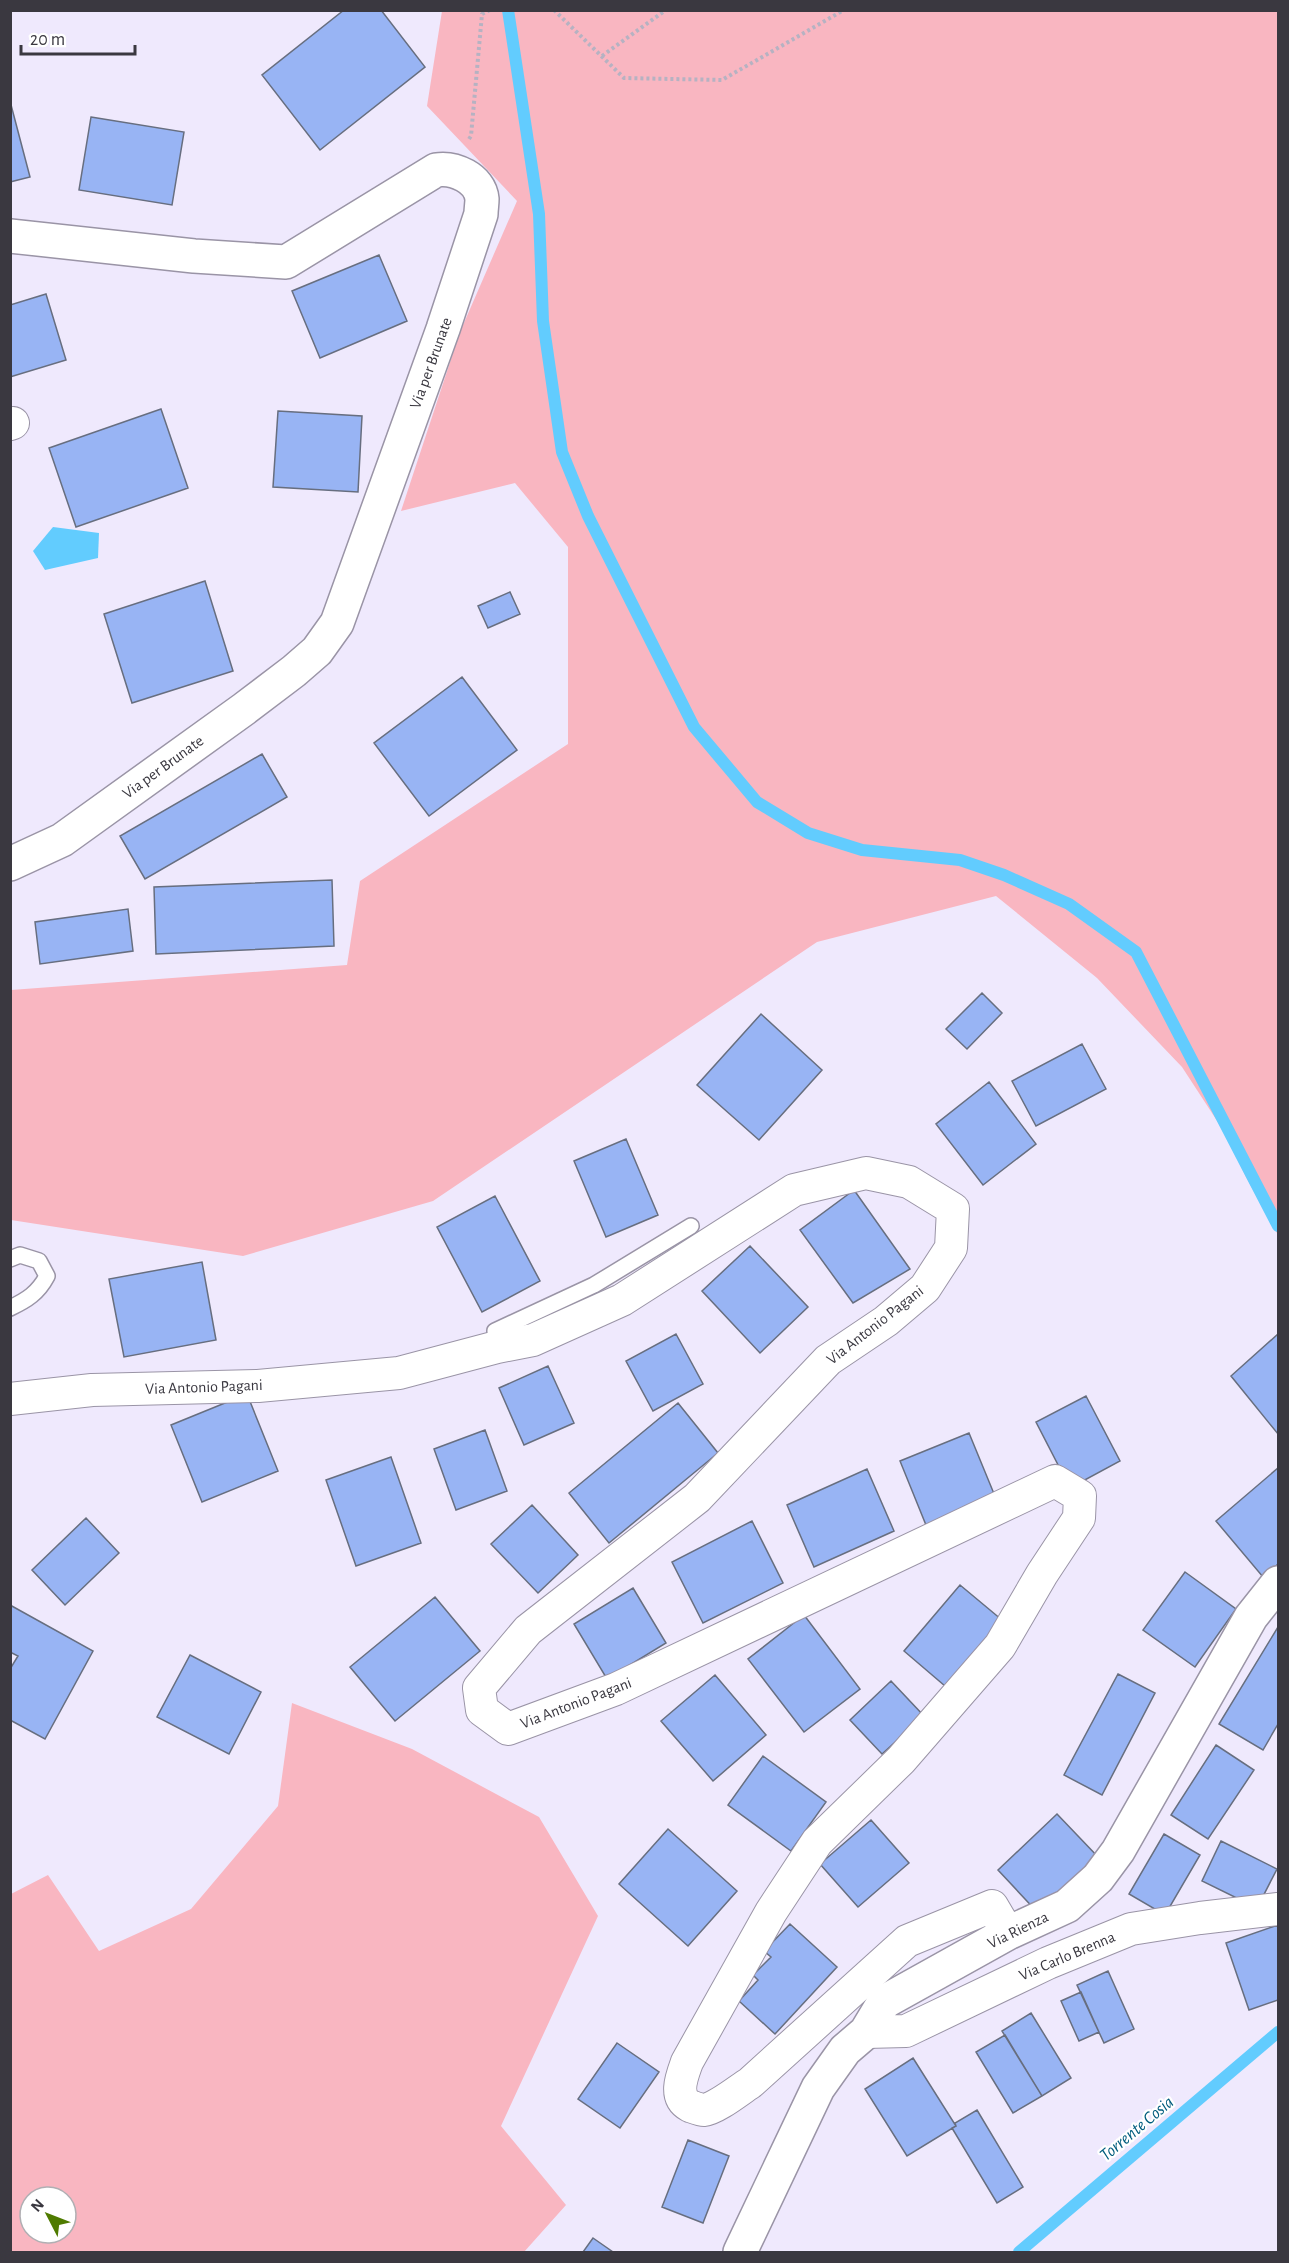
<svg xmlns="http://www.w3.org/2000/svg" width="1289" height="2263" font-family="'Alegreya Sans',sans-serif">
	<rect width="100%" height="100%" fill="#efe9fd"/>
	<!-- green -->
	<path fill="#f9b6c1" fill-rule="evenodd" d="M442,11H1278V1235L1246,1177L1225,1133L1182,1067L1097,978L996,896L817,942L433,1201L243,1256L11,1220V990L347,965L360,881L568,744V547L515,483L401,511L460,332L517,201L427,106Z
		M292,1703L412,1749L539,1817L598,1916L501,2126L566,2205L524,2252H11V1894L48,1875L99,1951L191,1909L278,1806ZM30,2197H66V2233H30Z"/>
	<!-- water -->
	<path fill="#62ccfe" d="M53,527L99,533L98,558L45,570L33,551Z"/>
	<g fill="none" stroke-linecap="round" stroke-linejoin="round">
		<!-- stream -->
		<path stroke="#62ccfe" stroke-width="12" d="M508,10L539,214L543,321L562,452L588,516L694,727L757,802L808,833L862,850L960,860L1004,875L1069,904L1136,952L1278,1226
			M1019,2252L1278,2032"/>
	</g>
	<!-- building -->
	<path fill="#98b4f4" stroke="#676e7f" stroke-width="1.5" d="M344,10H381L425,67L320,150L262,75Z
		M10,101L30,177L10,182Z
		M91,117L184,132L172,205L79,190Z
		M379,255L407,321L320,358L292,291Z
		M46,294L66,360L10,377V305Z
		M161,409L188,488L76,527L49,448Z
		M278,411L362,416L358,492L273,487Z
		M205,581L233,671L132,703L104,614Z
		M510,592L520,614L488,628L478,606Z
		M462,677L517,750L429,816L374,743Z
		M262,754L287,797L145,879L120,836Z
		M332,880L334,946L156,954L154,887Z
		M128,909L133,951L40,964L35,922Z
		M982,993L1002,1013L967,1049L946,1029Z
		M761,1014L822,1070L759,1140L697,1085Z
		M1082,1044L1106,1089L1036,1126L1012,1081Z
		M989,1082L1036,1144L983,1185L936,1124Z
		M626,1139L658,1215L606,1237L574,1161Z
		M854,1190L910,1269L853,1303L800,1230Z
		M495,1196L540,1281L482,1312L437,1227Z
		M750,1246L808,1307L760,1353L702,1291Z
		M202,1262L216,1340L124,1357L109,1279Z
		M676,1334L703,1384L653,1411L626,1361Z
		M1278,1334V1434L1231,1376Z
		M548,1366L574,1423L524,1445L499,1388Z
		M247,1394L278,1471L202,1502L171,1425Z
		M1086,1396L1120,1461L1070,1488L1036,1422Z
		M678,1403L718,1453L609,1543L569,1493Z
		M485,1430L507,1491L456,1510L434,1449Z
		M969,1433L997,1501L928,1530L900,1461Z
		M391,1457L421,1543L356,1566L326,1480Z
		M1278,1468V1564L1263,1577L1216,1521Z
		M867,1469L894,1531L814,1567L787,1505Z
		M532,1505L578,1555L538,1593L491,1544Z
		M86,1518L119,1553L65,1605L32,1570Z
		M752,1521L783,1583L703,1623L672,1562Z
		M1185,1572L1236,1609L1195,1667L1143,1630Z
		M960,1585L1002,1620L945,1686L904,1651Z
		M633,1588L666,1643L607,1679L574,1624Z
		M435,1597L480,1651L395,1721L350,1667Z
		M10,1605L93,1651L45,1739L10,1720V1669L18,1656L10,1652Z
		M804,1615L860,1689L804,1732L748,1659Z
		M1278,1627V1724L1263,1750L1219,1724Z
		M190,1655L261,1692L229,1754L157,1717Z
		M1118,1674L1155,1693L1102,1795L1064,1775Z
		M715,1675L766,1735L713,1781L661,1721Z
		M891,1681L924,1716L882,1754L850,1720Z
		M1216,1745L1254,1770L1208,1839L1171,1815Z
		M763,1756L826,1802L791,1851L728,1805Z
		M1057,1814L1099,1858L1039,1914L998,1870Z
		M871,1820L909,1863L858,1907L820,1864Z
		M668,1829L737,1891L688,1946L619,1884Z
		M1164,1834L1200,1855L1165,1915L1129,1894Z
		M1221,1841L1277,1869L1257,1908L1202,1881Z
		M790,1924L837,1967L775,2034L739,2001L758,1980L753,1975L771,1957L764,1951Z
		M1278,1925V2000L1249,2010L1226,1943Z
		M1108,1971L1134,2029L1104,2043L1077,1985Z
		M1081,1992L1099,2032L1079,2041L1061,2001Z
		M1031,2013L1071,2078L1042,2096L1002,2031Z
		M1005,2035L1042,2096L1013,2113L976,2052Z
		M617,2043L659,2072L620,2128L578,2099Z
		M913,2058L956,2126L907,2156L865,2089Z
		M977,2110L1023,2187L997,2203L952,2128L956,2126L955,2123Z
		M688,2140L729,2156L703,2223L662,2207Z
		M593,2238L613,2252H583Z"/>
	<g fill="none" stroke-linecap="round" stroke-linejoin="round">
		<!-- lane casing -->
		<g stroke="#9a94a6" stroke-width="18">
			<path id="lane" d="M10,1259L20,1255L39,1261L47,1276C38,1293 27,1300 10,1308
				M497,1347L495,1331L594,1285L691,1226"/>
		</g>
		<!-- street casing -->
		<g stroke="#9a94a6" stroke-width="34">
			<path id="street" d="M10,424L13,423
				M10,1399L92,1390L258,1386L399,1373L497,1347L533,1340L622,1300L794,1190L866,1173L909,1182L953,1209L951,1248L925,1288L886,1321L828,1360L697,1498L528,1630L479,1688L482,1710L508,1729L616,1689L1055,1481L1080,1496L1079,1518L1042,1574L1000,1646L901,1760L817,1842L771,1912L687,2062C682,2076 673,2097 690,2106C693,2107 700,2110 704,2110C717,2108 739,2090 750,2083L907,1941L992,1906L1008,1933
				M866,2032L906,2031L1048,1963L1131,1929L1200,1918L1278,1909"/>
		</g>
		<!-- secondary casing -->
		<g stroke="#9a94a6" stroke-width="36">
			<path id="secondary" d="M10,236L194,256L286,262L436,170C454,167 480,178 482,199C482,204 481,209 481,214L443,329L337,623L317,651L294,671L244,709L62,840L10,864
				M740,2252L818,2088L845,2050L866,2032L884,2002L1008,1933L1067,1906L1098,1878L1118,1851L1251,1617L1278,1583"/>
		</g>
		<!-- path -->
		<path stroke="#b6b2c2" stroke-width="4" stroke-dasharray="3 3" stroke-linecap="butt" d="M554,10L624,78L722,80L844,10
			M602,56L666,10
			M469,139L471,136L482,14L490,10"/>
		<!-- lane -->
		<use href="#lane" stroke="#fff" stroke-width="15"/>
		<!-- street -->
		<use href="#street" stroke="#fff" stroke-width="32"/>
		<!-- secondary -->
		<use href="#secondary" stroke="#fff" stroke-width="33"/>
	</g>
	<g text-anchor="middle" dominant-baseline="central" stroke-width="4.5" stroke-linejoin="round" paint-order="stroke">
		<!-- street labels -->
		<g font-size="16" fill="#3a3840" stroke="#fff">
			<text transform="translate(431 363) rotate(-70)">Via per Brunate</text>
			<text transform="translate(163 767) rotate(-36)">Via per Brunate</text>
			<text transform="translate(875 1325) rotate(-38)">Via Antonio Pagani</text>
			<text transform="translate(204 1387) rotate(-2)">Via Antonio Pagani</text>
			<text transform="translate(576 1703) rotate(-21)">Via Antonio Pagani</text>
			<text transform="translate(1018 1930) rotate(-26)">Via Rienza</text>
			<text transform="translate(1067 1956) rotate(-23)">Via Carlo Brenna</text>
		</g>
		<!-- water labels -->
		<g font-size="18" font-style="italic" fill="#005c7d" stroke="#fff">
			<text transform="translate(1137 2129) rotate(-40)">Torrente Cosia</text>
		</g>
	</g>
	<!-- border -->
	<rect width="1289" height="2263" fill="none" stroke="#3a3840" stroke-width="24"/>
	<!-- north arrow -->
	<g transform="translate(48 2215) rotate(312)"><circle r="28" fill="#ffffff" stroke="#b0afb3" stroke-width="1.5"/>
	<path d="M0-4.5L10 22L0 15L-10 22Z" fill="#4f7b00"/>
	<text y="-9" font-size="16" font-weight="bold" text-anchor="middle" fill="#3a3840">N</text>
	</g>
	<!-- scale -->
	<path d="M21 45v9h114v-9" fill="none" stroke="#3a3840" stroke-width="3"/>
	<text x="30" y="45" font-size="18" fill="#3a3840" stroke="#ffffff" stroke-width="4.5" paint-order="stroke">20 m</text>
</svg>
